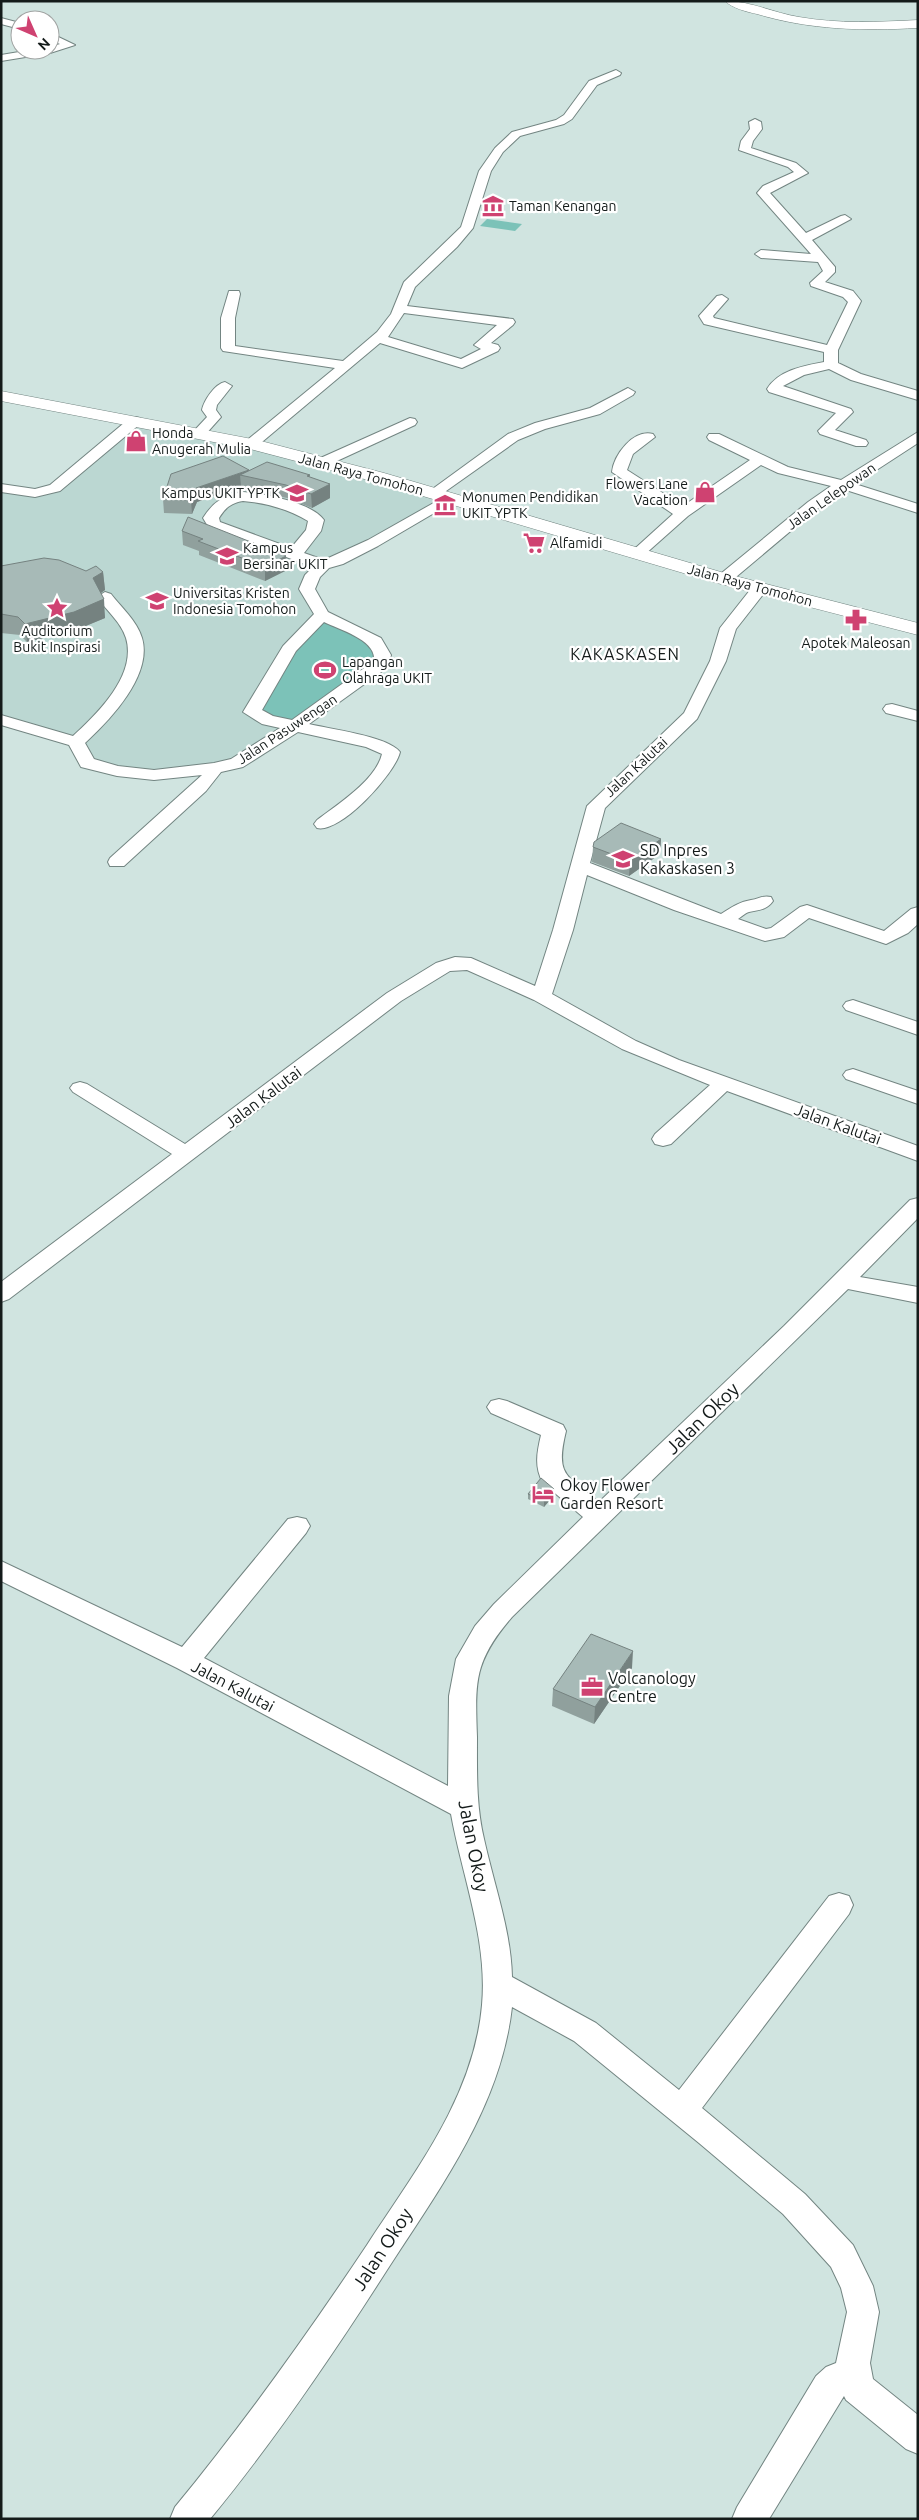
<svg xmlns="http://www.w3.org/2000/svg" width="919" height="2520" font-family="Ubuntu,sans-serif">
	<rect width="100%" height="100%" fill="#d0e4e0"/>
	<!-- built -->
	<path fill="#bbd7d2" d="M135,421L199,433L451,499L313,575L309,593L322,615L381,648L237,763L154,775L87,763L76,742L1,720V489L41,493Z"/>
	<!-- green -->
	<path fill="#7cc2b8" d="M487,219L522,224L515,231L480,226Z
		M322,615L368,637L383,655L297,725L268,720L254,706Z"/>
	<g fill="none" stroke-linecap="round" stroke-linejoin="round">
		<!-- street casing -->
		<g stroke="#738582" stroke-width="2">
			<path id="street" d="M1,18L20,23V29L1,24Z
				M50,33L75,45L50,53L1,61V55L31,50H50V47L60,44L50,40Z
				M616,70L621,73L620,75L597,85L572,119L564,124L520,136L503,152L491,171L473,228L457,247L415,287L407,306L513,319L515,322L513,325L491,343L498,345L500,348L498,351L462,368L380,343L256,447H246L244,444L246,441L335,368L223,351L221,348V318L229,291H239L240,294L235,318V346L343,361L377,332L391,314L404,282L461,227L479,171L495,148L512,132L556,120L564,115L589,81ZM404,313L497,325L474,345L481,349L461,359L388,337Z
				M755,119L761,122L762,129L753,141L751,148L796,163L808,173L770,193L806,233L841,216L845,215L851,219L812,240L835,267V272L825,282L853,291L861,301L838,350V363L861,374L918,391V400L851,380L829,369L804,375L783,386L851,409L853,412L835,430L866,440L868,443L866,446H856L820,434L818,431L836,413L769,392L767,389C779,370 803,366 824,362V352L704,324L699,316L717,296L722,295L728,299L713,316L714,318L827,345L848,302L843,297L811,286L810,283L823,271L818,262L761,258L755,254L761,250L811,254L757,193L763,186L794,172L788,167L739,150L741,141L750,129L749,122Z
				M225,382L232,386L217,405L216,410L221,417L204,436H194L192,433L207,417L202,410C204,400 215,384 225,382Z
				M628,388L635,392L633,395L600,414L545,429L518,440L439,496H429L427,493L508,434L535,423L590,408Z
				M135,417L140,418L142,421L140,424L60,491L35,497L1,492V484L35,489L50,485L130,418Z
				M410,418L415,419L417,422L415,425L326,466H316L314,463L316,460Z
				M918,432V443L855,484L918,504V513L846,490L818,508L730,582H718L716,579L718,576L808,502L831,486L778,473L761,465L688,516L643,556H633L630,553L673,514L612,472C614,455 633,429 653,434L655,437L633,454L627,470L683,506L750,460L709,440L707,437L709,434H719L788,467L841,480Z
				M243,492C264,494 311,502 324,520L321,531L304,553L324,560L368,540L446,496H456L458,499L378,546L343,564L329,568L320,577L315,589L328,612L381,638L391,655L388,667L309,724C329,729 388,736 400,752C395,774 340,834 317,828L314,824L317,820C337,805 376,780 382,754L366,747L298,732L243,767L221,772L206,791L124,866H110L108,862L110,858L202,775L154,780L117,776L81,767L69,745L1,725V715L73,736C98,713 137,675 126,638C121,622 106,610 97,597L105,592L111,594C121,607 137,621 142,638C153,675 110,720 85,743L94,759L118,766L154,770L214,763L231,759L280,728L262,724L243,712L283,646L314,614L299,589L305,575L313,567L209,528L203,518C214,501 223,496 243,492ZM243,501C266,503 288,509 308,521L306,530L291,548L220,522L219,518C225,508 231,503 243,501ZM324,622C340,630 377,640 374,661L292,720L273,716L262,710L296,651Z
				M760,583L768,588L736,629L726,661L697,719L605,808L590,863L721,914C732,907 739,902 751,900C759,899 762,895 771,897L773,901C767,910 758,910 749,912C745,913 741,917 738,919L766,929L771,928L800,907L807,905L884,931L911,909L918,907V924L908,933L886,944L809,918L784,937L765,941L674,910L587,875L573,930L552,994L636,1041L679,1060L918,1146V1161L727,1091L671,1144L663,1146L655,1144L652,1139L655,1134L710,1085L622,1049L534,1000L467,970L450,971L401,1001L9,1299L1,1302V1282L172,1154L73,1092L70,1088L73,1084L80,1082L87,1084L185,1144L387,993L436,963L455,957L471,958L535,986L553,930L587,806L684,713L710,661L720,628L754,585Z
				M892,704L918,711V721L886,713L883,709L886,705Z
				M853,1000L918,1022V1035L846,1010L843,1006L846,1002Z
				M853,1069L918,1091V1104L846,1079L843,1075L846,1071Z
				M918,1198V1218L860,1277L918,1287V1303L848,1289L512,1617C474,1661 475,1681 477,1737C477,1772 476,1805 484,1839C494,1885 511,1930 512,1977L596,2023L679,2090L829,1896L839,1893L849,1896L853,1905L849,1914L702,2108L805,2194L853,2245L873,2286L879,2312L870,2363L873,2379L918,2415V2454L906,2449L846,2400L844,2396L769,2519H732L737,2507L816,2376L826,2367L836,2363L847,2312L841,2288L831,2267L783,2214L699,2143L574,2041L512,2007C501,2106 440,2188 387,2270C332,2356 275,2440 210,2519H170L175,2507C244,2423 307,2335 367,2245C416,2170 474,2096 482,2005C488,1940 462,1876 451,1814L177,1668L1,1581V1561L182,1647L288,1519L297,1517L306,1519L310,1526L306,1533L204,1658L448,1786L449,1696L456,1659L475,1626L494,1604L583,1517L543,1483C534,1467 537,1452 541,1435L491,1413L487,1407L491,1401L499,1399L507,1401L563,1425L566,1431C555,1476 566,1475 599,1502L784,1326L910,1200Z"/>
		</g>
		<!-- secondary casing -->
		<g stroke="#738582" stroke-width="1">
			<path id="secondary" d="M725,1C751,1 774,13 799,17C838,24 878,22 918,20V28C863,31 810,30 757,14C747,12 732,8 725,1Z"/>
		</g>
		<!-- highway casing -->
		<g stroke="#738582" stroke-width="1">
			<path id="highway" d="M1,391L257,440L384,473L731,575L918,623V635L717,583L372,481L250,449L1,401Z"/>
		</g>
		<!-- street -->
		<use href="#street" fill="#fff" fill-rule="evenodd"/>
		<!-- secondary -->
		<use href="#secondary" fill="#fff" fill-rule="evenodd"/>
		<!-- highway -->
		<use href="#highway" fill="#fff" fill-rule="evenodd"/>
	</g>
	<!-- wall -->
	<path fill="#90a09d" d="M249,471L310,475V477L330,498L312,508L287,498L241,489V486L197,502L192,514L164,513L163,499Z
		M182,531L286,556L287,570L265,581L199,555V551L183,545Z
		M1,566L103,572L105,590L101,593L105,618L76,630L27,642L20,635L1,633Z
		M661,839L660,854L629,876L592,862L593,847Z
		M528,1494L554,1495L544,1507L528,1499Z
		M632,1668L594,1724L552,1706L553,1689Z"/>
	<!-- shaded-wall -->
	<path fill="#758280" d="M249,470V477L240,475L241,486L197,502L192,514L191,500L196,488Z
		M330,484V498L312,508L311,494Z
		M286,556L287,570L265,581V567Z
		M103,572L105,590L95,597L93,578Z
		M104,599L105,618L76,630L27,642L25,624Z
		M661,839L660,854L629,876L630,861Z
		M554,1489V1495L544,1507V1501Z
		M633,1651L632,1668L594,1724L595,1707Z"/>
	<!-- building -->
	<path fill="#a7bab7" stroke="#758280" d="M223,456L249,470L196,488L191,500L163,499L171,474Z
		M267,462L310,475L307,476L330,484L311,494L286,485L240,475Z
		M188,517L286,556L265,567L198,541L203,539L182,531Z
		M44,558L59,560L86,571L96,566L103,572L93,578L104,599L74,612L25,624L18,617L1,614V566Z
		M621,823L661,839L630,861L593,847L594,842Z
		M541,1478L554,1489L544,1501L528,1494Z
		M591,1634L633,1651L595,1707L553,1689Z"/>
	<!-- icons -->
	<defs>
		<g id="museum-bare" transform="scale(1.725)"><path d="M0-6L6-3V-2H-6V-3ZM-5-1h2V3h-2ZM-1-1h2V3h-2ZM3-1h2V3H3ZM-6 4H6V6H-6Z" fill="#cf4271" stroke="#fff" stroke-width="2.5" paint-order="stroke"/></g>
		<g id="shop-bare" transform="scale(1.725)"><path d="M-5-2.5h2.3a2.7 3.5 0 0 1 5.4 0H5L5.5 6h-11ZM-1.5-2.5h3a1.5 2.3 0 0 0-3 0Z" fill="#cf4271" stroke="#fff" stroke-width="2.5" paint-order="stroke"/></g>
		<g id="university-bare" transform="scale(1.725)"><path d="M0-5L7-2L0 1L-7-2ZM-4 1L0 2.5L4 1V4Q0 6-4 4Z" fill="#cf4271" stroke="#fff" stroke-width="2.5" paint-order="stroke"/></g>
		<g id="supermarket-bare" transform="scale(1.725)"><path d="M-6-5.5h2.5l.6 2H6L4.5 2H-2.5L-4.4-4H-6ZM-1.5 3.2a1.3 1.3 0 1 0 .1 0ZM3 3.2a1.3 1.3 0 1 0 .1 0Z" fill="#cf4271" stroke="#fff" stroke-width="2.5" paint-order="stroke"/></g>
		<g id="sight-bare" transform="scale(1.725)"><path d="M0-6L1.8-2.2L6-1.7L2.9 1.2L3.7 5.4L0 3.3L-3.7 5.4L-2.9 1.2L-6-1.7L-1.8-2.2Z" fill="#cf4271" stroke="#fff" stroke-width="2.5" paint-order="stroke"/></g>
		<g id="pharmacy-bare" transform="scale(1.725)"><path d="M-2-6h4v4h4v4h-4v4h-4v-4h-4v-4h4Z" fill="#cf4271" stroke="#fff" stroke-width="2.5" paint-order="stroke"/></g>
		<g id="stadium-bare" transform="scale(1.725)"><path d="M0-5a6.5 5 0 1 0 0 10a6.5 5 0 1 0 0-10ZM-3.5-1.8h7v3.6h-7Z" fill="#cf4271" stroke="#fff" stroke-width="2.5" paint-order="stroke"/></g>
		<g id="school-bare" transform="scale(1.725)"><path d="M0-5L7-2L0 1L-7-2ZM-4 1L0 2.5L4 1V4Q0 6-4 4Z" fill="#cf4271" stroke="#fff" stroke-width="2.5" paint-order="stroke"/></g>
		<g id="hotel-bare" transform="scale(1.725)"><path d="M-6-4.5h1.5V1H6V5H4.5V3h-9V5H-6ZM-4 0a1.8 1.8 0 1 1 3.6 0ZM.5 0V-2.5h3Q6-2.5 6 0Z" fill="#cf4271" stroke="#fff" stroke-width="2.5" paint-order="stroke"/></g>
		<g id="office-bare" transform="scale(1.725)"><path d="M-6-3h4V-5.5h4V-3h4V5H-6ZM-1-4.5V-3h2v-1.5ZM-6 0V1H6V0Z" fill="#cf4271" stroke="#fff" stroke-width="2.5" paint-order="stroke"/></g>
	</defs>
	<g fill-rule="evenodd">
		<use href="#museum-bare" x="493" y="206"/>
		<use href="#shop-bare" x="136" y="441"/>
		<use href="#shop-bare" x="705" y="492"/>
		<use href="#university-bare" x="297" y="493"/>
		<use href="#museum-bare" x="445" y="505"/>
		<use href="#supermarket-bare" x="534" y="543"/>
		<use href="#university-bare" x="227" y="556"/>
		<use href="#university-bare" x="157" y="601"/>
		<use href="#sight-bare" x="57" y="608"/>
		<use href="#pharmacy-bare" x="856" y="620"/>
		<use href="#stadium-bare" x="325" y="670"/>
		<use href="#school-bare" x="623" y="859"/>
		<use href="#hotel-bare" x="543" y="1494"/>
		<use href="#office-bare" x="592" y="1687"/>
	</g>
	<g text-anchor="middle" dominant-baseline="central" stroke-width="4.5" stroke-linejoin="round" paint-order="stroke">
		<!-- far-poi labels -->
		<g font-size="14" fill="#141b1a" stroke="#fff" text-anchor="start">
			<text x="509" y="206">Taman Kenangan</text>
			<text x="152" y="433">Honda<tspan x="152" dy="16">Anugerah Mulia</tspan></text>
			<text x="688" y="484" text-anchor="end">Flowers Lane<tspan x="688" dy="16">Vacation</tspan></text>
			<text x="280" y="493" text-anchor="end">Kampus UKIT YPTK</text>
			<text x="462" y="497">Monumen Pendidikan<tspan x="462" dy="16">UKIT YPTK</tspan></text>
			<text x="550" y="543">Alfamidi</text>
			<text x="243" y="548">Kampus<tspan x="243" dy="16">Bersinar UKIT</tspan></text>
			<text x="173" y="593">Universitas Kristen<tspan x="173" dy="16">Indonesia Tomohon</tspan></text>
			<text x="57" y="631" text-anchor="middle">Auditorium<tspan x="57" dy="16">Bukit Inspirasi</tspan></text>
			<text x="856" y="643" text-anchor="middle">Apotek Maleosan</text>
			<text x="342" y="662">Lapangan<tspan x="342" dy="16">Olahraga UKIT</tspan></text>
		</g>
		<!-- far-street labels -->
		<g font-size="14" fill="#141b1a" stroke="#fff">
			<text transform="translate(361 474) rotate(15)">Jalan Raya Tomohon</text>
			<text transform="translate(831 496) rotate(-35)">Jalan Lelepowan</text>
			<text transform="translate(750 585) rotate(15)">Jalan Raya Tomohon</text>
			<text transform="translate(287 729) rotate(-33)">Jalan Pasuwengan</text>
			<text transform="translate(636 767) rotate(-43)">Jalan Kalutai</text>
		</g>
		<!-- far-quarter labels -->
		<g font-size="16" letter-spacing="1" fill="#141b1a" stroke="#fff">
			<text x="625" y="654">KAKASKASEN</text>
		</g>
		<!-- poi labels -->
		<g font-size="16" fill="#141b1a" stroke="#fff" text-anchor="start">
			<text x="640" y="850">SD Inpres<tspan x="640" dy="18">Kakaskasen 3</tspan></text>
			<text x="560" y="1485">Okoy Flower<tspan x="560" dy="18">Garden Resort</tspan></text>
			<text x="608" y="1678">Volcanology<tspan x="608" dy="18">Centre</tspan></text>
		</g>
		<!-- street labels -->
		<g font-size="16" fill="#141b1a" stroke="#fff">
			<text transform="translate(263 1097) rotate(-37)">Jalan Kalutai</text>
			<text transform="translate(838 1124) rotate(20)">Jalan Kalutai</text>
			<text transform="translate(233 1686) rotate(28)">Jalan Kalutai</text>
		</g>
		<!-- near-street labels -->
		<g font-size="19" fill="#141b1a" stroke="#fff">
			<text transform="translate(702 1418) rotate(-44)">Jalan Okoy</text>
			<text transform="translate(474 1846) rotate(79)">Jalan Okoy</text>
			<text transform="translate(382 2249) rotate(-57)">Jalan Okoy</text>
		</g>
	</g>
	<!-- border -->
	<rect width="919" height="2520" fill="none" stroke="#141b1a" stroke-width="5"/>
	<!-- north arrow -->
	<g transform="translate(35 35) rotate(135)"><circle r="24" fill="#ffffff" stroke="#a1a4a3"/>
	<path d="M0-4L9 19L0 12L-9 19Z" fill="#cf4271"/>
	<text y="-8" font-size="14" font-weight="bold" text-anchor="middle" fill="#141b1a">N</text>
	</g>
</svg>
